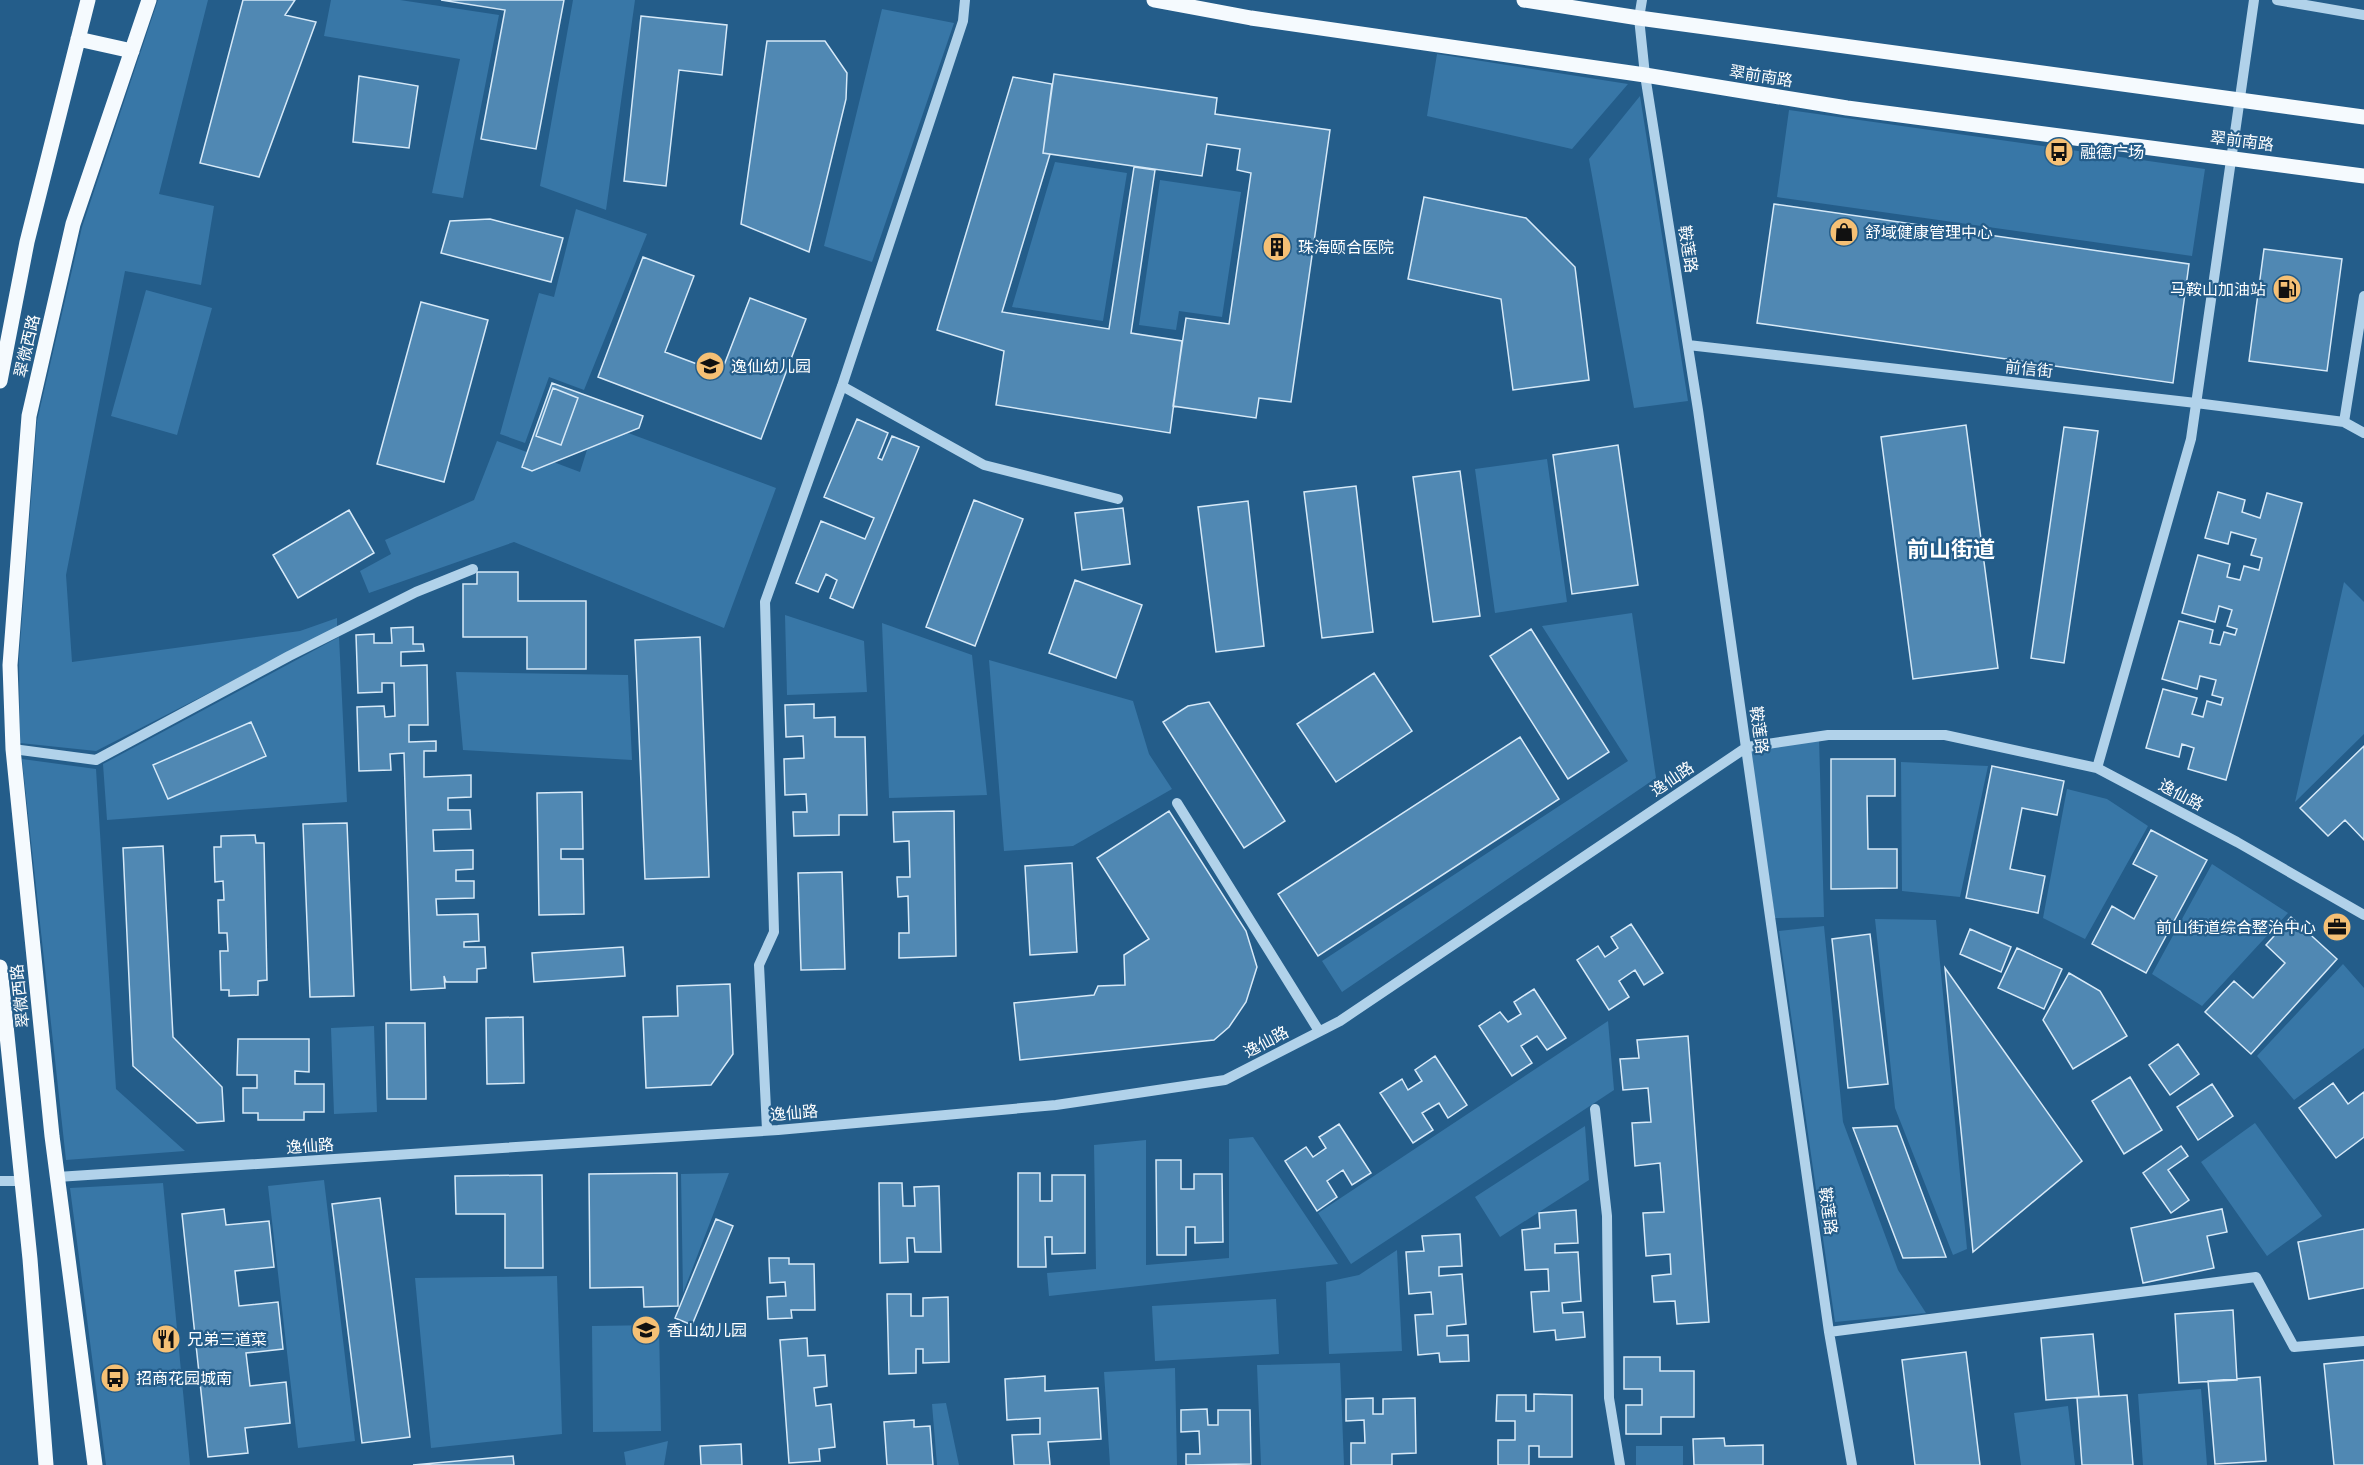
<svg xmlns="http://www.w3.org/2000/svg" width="2364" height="1465" font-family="Arial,'Noto Sans SC',sans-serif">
	<rect width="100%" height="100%" fill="#245d8a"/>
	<!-- green -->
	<path fill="#3877a7" d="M158,0H208L159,194L214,206L201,285L125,271L66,575L72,662L300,631L337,618V627L96,751L20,743L19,658L37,421L82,227Z
		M331,0H400L499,15L463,198L432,193L460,59L324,36Z
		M573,0H635L606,210L540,186Z
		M882,9L954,23L872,262L824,246Z
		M1437,54L1628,84L1572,149L1427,116Z
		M1640,96L1688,401L1634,408L1589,159Z
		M1789,110L2205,169L2192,256L1777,197Z
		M1055,162L1127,173L1103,321L1012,307Z
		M1160,180L1241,192L1222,317L1179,311L1176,330L1139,325Z
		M576,209L647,234L584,390L549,377L525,443L500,434L539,293L554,297Z
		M146,290L212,308L177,435L111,416Z
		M596,421L776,488L724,628L514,542L369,593L360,571L391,554L385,540L474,500L497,441L580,472Z
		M1547,459L1567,602L1495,613L1475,469Z
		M2344,582L2364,602V734L2295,802Z
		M1632,613L1656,778L1342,992L1322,961L1628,761L1542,626Z
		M785,615L864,641L867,692L787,695Z
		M882,623L972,655L987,795L889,798Z
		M339,637L347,802L107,820L103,764Z
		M989,660L1133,701L1149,754L1172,789L1073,846L1004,851Z
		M456,672L628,675L632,760L463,750Z
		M1819,738L1824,917L1775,918L1750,748Z
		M22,759L96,769L116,1089L185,1151L66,1160Z
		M1901,762L1988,766L1960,897L1902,891Z
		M2067,789L2107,799L2148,826L2085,939L2043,918Z
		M2212,864L2288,913L2202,1006L2152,974Z
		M1875,919L1936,920L1967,1249L1953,1255L1895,1108Z
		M1824,926L1843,1122L1898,1270L1926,1313L1835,1322L1779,931Z
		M2343,964L2364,988V1048L2294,1100L2257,1056Z
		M1608,1021L1614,1090L1351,1264L1318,1213Z
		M374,1026L377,1112L334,1114L331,1028Z
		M2255,1123L2322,1216L2267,1256L2201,1162Z
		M1585,1126L1589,1180L1500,1237L1475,1197Z
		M1253,1137L1338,1264L1049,1296L1047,1273L1096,1269L1094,1145L1146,1140V1265L1229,1258V1139Z
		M729,1173L683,1293L681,1174Z
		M324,1180L355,1441L298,1448L268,1186Z
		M163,1183L190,1465H106L70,1188Z
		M1397,1250L1402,1351L1329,1354L1326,1282L1359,1275Z
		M557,1276L562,1434L431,1448L415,1278Z
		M1276,1299L1279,1354L1155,1361L1152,1306Z
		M659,1325L661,1431L593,1432L592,1326Z
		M1340,1363L1344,1465H1261L1257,1365Z
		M1175,1368L1177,1465H1110L1104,1372Z
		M2201,1389L2207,1465H2143L2138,1394Z
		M946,1403L959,1465H937L932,1404Z
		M2068,1406L2075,1465H2021L2014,1413Z
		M668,1441L664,1465H626L624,1452Z
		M1636,1446H1683V1465H1636Z"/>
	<!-- building -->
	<path fill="#5088b3" stroke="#d6e9f8" stroke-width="1.5" d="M243,0H295L285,15L316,22L259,177L200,163Z
		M441,0H564L536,149L481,139L505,10Z
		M641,16L727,25L722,75L679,70L666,186L624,181Z
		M767,41H825L847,73L846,99L809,252L741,224Z
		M1054,74L1217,98L1215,114L1330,130L1291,402L1259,398L1256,418L1173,406L1186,318L1229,324L1251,173L1237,170L1240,149L1207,144L1202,176L1043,153Z
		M359,76L418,86L409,148L353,142Z
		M1013,77L1052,84L1043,153L1050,154L1002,312L1109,329L1134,167L1155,170L1131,333L1182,341L1170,433L996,405L1004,351L937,330Z
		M1424,197L1526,218L1575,267L1589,380L1513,390L1501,299L1408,279Z
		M1774,204L2189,264L2173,383L1757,323Z
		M490,219L563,238L551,282L441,253L450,221Z
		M2264,249L2342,259L2327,371L2249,361Z
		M643,257L694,276L665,352L721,373L750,298L806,319L761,439L598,377Z
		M421,302L488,320L444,482L377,464Z
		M552,383L643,416L639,428L532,471L522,467Z
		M553,388L578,398L561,445L536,436Z
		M857,419L888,433L878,458L882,460L892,436L919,447L853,608L830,598L837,580L826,574L818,592L796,583L821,521L865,539L874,518L824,497Z
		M1966,425L1998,668L1913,679L1881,437Z
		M2064,427L2098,431L2064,663L2031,658Z
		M1618,445L1638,585L1572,594L1553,455Z
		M1460,471L1480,616L1433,622L1413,477Z
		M1356,486L1373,632L1322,638L1304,492Z
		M2218,492L2245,500L2242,512L2260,518L2267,493L2302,503L2226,780L2188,769L2194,748L2182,744L2179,757L2146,748L2163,689L2197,698L2192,714L2203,717L2207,701L2221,705L2223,698L2212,695L2216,680L2200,676L2197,689L2162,679L2179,621L2213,630L2210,643L2220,645L2224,632L2235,635L2237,629L2227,626L2232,610L2219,606L2215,622L2182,613L2198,555L2230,564L2227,577L2240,580L2244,566L2259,570L2262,558L2251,555L2256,539L2231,532L2228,544L2205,538Z
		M974,500L1023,519L975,646L926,627Z
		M1248,501L1264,646L1216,652L1198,507Z
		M1123,508L1130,564L1082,570L1075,513Z
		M349,510L374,553L298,598L273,555Z
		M477,572H518V601H586V669H527V637H463V584H477Z
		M1075,580L1142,605L1116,678L1049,653Z
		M413,627V644H423L424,651L401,652V666L427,665L428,725H409V742L436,741V751H424V777L471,775V797L448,798V810H470L471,829L433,830L434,851L473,850V869L456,870V881H474V898L436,899L437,915L478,914L479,941L464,942V947H485L486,968L477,969V982H446L444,976L445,988L411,990L404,753L390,754L391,770L359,771L357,707L384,706L385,717L395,716L394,683H382V692L358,693L356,635L374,634V643H392L391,628Z
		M1531,629L1609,752L1568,779L1490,656Z
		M700,637L709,877L645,879L635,640Z
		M1374,673L1412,731L1336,782L1297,724Z
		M1209,702L1285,821L1244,848L1163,722L1188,706Z
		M814,704V718L835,717V737H865L867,815H839V835L794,836L793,812H807L806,794L785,795L784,759L804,758L803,736L786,737L785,705Z
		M251,722L266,756L168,799L153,765Z
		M1520,737L1559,799L1318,956L1278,894Z
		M2364,746V840L2345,820L2328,836L2300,808Z
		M1831,759H1895V796H1867L1868,849H1897V888L1831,889Z
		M1992,766L2064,781L2057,815L2022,808L2010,869L2045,876L2038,913L1966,898Z
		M582,792L583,849H561V859H583L584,914L539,915L537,793Z
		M954,811L956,956L899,958V933H909L908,896L898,897L897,877H910L909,841L894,842L893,812Z
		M1169,811L1246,931L1257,967L1246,1002L1229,1027L1214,1040L1020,1060L1014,1003L1094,995L1098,986L1125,985L1124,955L1149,939L1097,858Z
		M347,823L354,996L310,997L303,824Z
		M2151,830L2207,860L2146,973L2092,944L2112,906L2134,919L2157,876L2133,864Z
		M255,835L256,843H264L267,980L258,981V995L229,996V990H221L220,951H228L227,933H219L218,900H224L223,881L215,882L214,847H221V836Z
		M163,846L173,1037L222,1087L224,1121L197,1123L133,1066L123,848Z
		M1072,863L1077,952L1030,955L1025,866Z
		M842,872L845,969L801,970L798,873Z
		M2291,917L2337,959L2251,1054L2205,1012L2234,981L2253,998L2285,963L2266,945Z
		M1631,924L1663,973L1644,985L1635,970L1619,981L1629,997L1609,1010L1577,960L1598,946L1605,957L1618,948L1611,937Z
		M1970,929L2011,947L2001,972L1960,954Z
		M1870,934L1888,1084L1848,1088L1832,939Z
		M623,947L625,976L534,982L532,953Z
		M2017,948L2062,969L2044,1009L1998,988Z
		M1945,968L2082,1161L1973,1252Z
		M2069,973L2100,991L2127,1036L2073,1069L2043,1020Z
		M730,984L733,1054L711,1085L646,1088L643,1017L678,1016L677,986Z
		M1534,989L1566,1038L1547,1050L1537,1036L1521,1046L1532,1063L1512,1076L1479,1026L1500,1012L1508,1022L1521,1014L1514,1002Z
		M523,1017L524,1083L487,1084L486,1018Z
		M386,1023H425L426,1099H387Z
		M1688,1036L1709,1322L1677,1324L1675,1301L1654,1302L1652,1276L1671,1274L1670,1254L1646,1256L1643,1213L1664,1212L1660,1163L1635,1166L1632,1123L1651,1122L1648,1088L1623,1090L1620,1059L1639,1058L1637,1040Z
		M238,1039H309V1072L295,1071V1084H324V1112H304V1120H258V1113H243V1088H257V1075H237Z
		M2178,1044L2199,1074L2170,1095L2149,1065Z
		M1435,1056L1467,1105L1448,1118L1439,1103L1422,1113L1433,1130L1413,1143L1380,1093L1402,1079L1408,1090L1422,1081L1415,1070Z
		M2130,1077L2162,1130L2124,1154L2092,1101Z
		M2333,1083L2348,1104L2364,1092V1137L2336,1158L2299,1108Z
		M2212,1084L2233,1116L2198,1140L2177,1107Z
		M1339,1124L1371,1173L1352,1185L1343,1170L1327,1181L1337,1197L1317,1211L1285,1161L1306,1147L1313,1157L1326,1148L1319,1137Z
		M1897,1126L1946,1257L1903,1258L1853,1128Z
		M2181,1146L2188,1156L2168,1170L2189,1200L2171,1213L2143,1173Z
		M1156,1160H1181V1189H1194V1174H1222L1223,1242L1195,1243V1227H1186V1255H1157Z
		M677,1173L678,1306L644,1307L643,1287L590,1288L589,1174Z
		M1018,1173H1040V1201H1052V1175H1085V1253L1052,1254V1237H1045L1046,1267H1018Z
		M542,1175L543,1268H505V1214H456L455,1176Z
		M879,1183H902L903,1206H915L914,1187L939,1186L941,1252H915L914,1238H907L908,1262L880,1263Z
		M380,1198L410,1437L362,1443L332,1204Z
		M224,1209L226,1225L269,1221L274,1267L235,1271L239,1306L278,1302L283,1349L246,1353L250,1386L286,1382L290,1423L245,1428L248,1453L208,1457L182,1214Z
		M2222,1209L2227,1232L2207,1236L2214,1268L2143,1283L2131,1228Z
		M1576,1210L1578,1243L1555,1244V1253L1578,1252L1581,1301L1562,1303L1563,1313L1583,1312L1585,1337L1556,1340L1555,1330L1534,1332L1531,1292L1549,1291L1548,1269L1525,1270L1522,1230L1540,1228L1539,1213Z
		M716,1219L733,1226L692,1325L675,1318Z
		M2364,1229V1288L2309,1299L2298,1242Z
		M1460,1234L1462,1266L1439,1267V1276L1462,1274L1466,1324L1447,1326V1336L1468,1335L1469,1361L1440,1362L1439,1353L1418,1355L1415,1315L1433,1314L1431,1292L1409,1294L1406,1252L1424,1251L1422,1236Z
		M769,1258H789V1264H814L815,1310H791L792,1318L768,1319L767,1297L786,1296L785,1282L770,1283Z
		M887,1294H911V1316H923V1298L948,1297L949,1362L923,1363V1349H916V1373L889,1374Z
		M2233,1310L2237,1380L2179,1383L2175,1314Z
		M2093,1334L2099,1396L2046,1400L2041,1338Z
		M807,1338L808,1356L825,1355L827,1386L814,1388L816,1406L831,1404L835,1447L819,1449L820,1461L789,1463L780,1340Z
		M1966,1352L1980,1465H1915L1902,1360Z
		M1624,1357H1660V1371H1694V1417H1661V1434H1626V1405H1642V1389H1624Z
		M2364,1360V1465H2334L2324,1364Z
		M1045,1376V1391L1098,1388L1101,1439L1048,1442L1050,1465H1014L1012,1435L1040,1434V1418L1007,1420L1005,1379Z
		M2260,1377L2266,1461L2215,1464L2208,1381Z
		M1534,1394L1572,1395V1457H1539V1446H1529V1465H1498V1440H1515V1421H1496L1497,1395H1526V1411H1534Z
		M2127,1395L2133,1465H2082L2077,1398Z
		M1373,1398V1414H1383V1399L1415,1398L1416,1453L1392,1454V1465H1351V1443H1365L1364,1420L1346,1421V1399Z
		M1207,1409L1208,1425H1218V1410H1250L1251,1464L1186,1465V1454H1200L1199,1431L1181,1432V1410Z
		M914,1420V1427L930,1426L933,1465H887L884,1422Z
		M1724,1438L1725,1446L1763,1445V1465H1694L1693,1439Z
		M741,1444L742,1465H701L700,1446Z
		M513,1456L514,1465H413Z"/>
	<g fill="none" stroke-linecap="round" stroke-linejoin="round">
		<!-- minor -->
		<path stroke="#b1d2ea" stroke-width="10" d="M1642,0L1639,18L1645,75L1698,410L1829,1332L1852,1465
			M2277,0L2364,15
			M1688,345L2196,403L2344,422L2364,433
			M842,386L984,465L1118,499
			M2344,422L2364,296
			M13,749L96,760L289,656L416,592L473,569
			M2097,768L2191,439L2254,0
			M1177,803L1319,1031
			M1595,1109L1607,1216L1609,1398L1620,1465
			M767,1130L759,965L774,932L765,602L842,386L963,21L965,0
			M57,1177L778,1130L1056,1105L1225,1080L1340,1021L1747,747L1828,735H1945L2097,768L2237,842L2364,915
			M0,1181H21
			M1829,1332L2256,1277L2294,1347L2364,1341"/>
		<!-- major -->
		<path stroke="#f5fafe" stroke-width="15" d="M1154,0L1251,18L1645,75L1847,108L2364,176
			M1524,0L1639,18L2364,117
			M78,39L132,51
			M0,381L27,242L88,0
			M0,967L30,1259L46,1465
			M95,1465L52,1136L13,749L10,665L29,416L73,224L149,0"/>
	</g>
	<!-- icons -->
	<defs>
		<g id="bus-disc" transform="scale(1.5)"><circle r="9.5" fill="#f5c075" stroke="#245d8a"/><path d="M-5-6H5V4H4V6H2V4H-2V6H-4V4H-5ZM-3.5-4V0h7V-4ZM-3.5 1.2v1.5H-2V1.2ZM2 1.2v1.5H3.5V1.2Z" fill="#111"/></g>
		<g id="shop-disc" transform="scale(1.5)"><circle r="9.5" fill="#f5c075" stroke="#245d8a"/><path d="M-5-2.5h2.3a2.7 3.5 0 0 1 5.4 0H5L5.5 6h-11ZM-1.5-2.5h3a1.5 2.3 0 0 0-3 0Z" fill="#111"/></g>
		<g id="building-disc" transform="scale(1.5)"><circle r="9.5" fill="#f5c075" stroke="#245d8a"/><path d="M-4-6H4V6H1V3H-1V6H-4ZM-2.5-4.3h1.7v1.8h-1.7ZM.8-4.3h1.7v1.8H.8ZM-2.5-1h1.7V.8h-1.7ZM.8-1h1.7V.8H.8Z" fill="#111"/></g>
		<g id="fuel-disc" transform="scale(1.5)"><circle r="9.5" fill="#f5c075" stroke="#245d8a"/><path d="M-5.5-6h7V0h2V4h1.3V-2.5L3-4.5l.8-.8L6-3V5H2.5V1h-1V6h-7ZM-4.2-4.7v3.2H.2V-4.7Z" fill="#111"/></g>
		<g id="school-disc" transform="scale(1.5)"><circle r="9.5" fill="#f5c075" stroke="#245d8a"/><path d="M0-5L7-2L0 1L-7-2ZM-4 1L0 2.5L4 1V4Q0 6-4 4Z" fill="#111"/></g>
		<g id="office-disc" transform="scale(1.5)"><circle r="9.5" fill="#f5c075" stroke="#245d8a"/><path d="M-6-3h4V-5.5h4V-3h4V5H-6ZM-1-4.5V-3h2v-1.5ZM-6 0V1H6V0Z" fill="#111"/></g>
		<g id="restaurant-disc" transform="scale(1.5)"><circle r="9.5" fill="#f5c075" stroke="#245d8a"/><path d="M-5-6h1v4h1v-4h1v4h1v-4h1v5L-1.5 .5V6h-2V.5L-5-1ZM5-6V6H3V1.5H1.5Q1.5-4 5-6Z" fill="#111"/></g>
	</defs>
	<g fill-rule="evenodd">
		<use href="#bus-disc" x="2059" y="152"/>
		<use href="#shop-disc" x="1844" y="232"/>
		<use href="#building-disc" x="1277" y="247"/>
		<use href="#fuel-disc" x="2287" y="289"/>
		<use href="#school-disc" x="710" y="366"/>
		<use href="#office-disc" x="2337" y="927"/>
		<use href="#school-disc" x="646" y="1330"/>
		<use href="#restaurant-disc" x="166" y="1339"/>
		<use href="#bus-disc" x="115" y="1378"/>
	</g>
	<g text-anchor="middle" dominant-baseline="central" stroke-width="4.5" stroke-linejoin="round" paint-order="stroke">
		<!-- street labels -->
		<g font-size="16" fill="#fff" stroke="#245d8a">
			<text transform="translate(1761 76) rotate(9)">翠前南路</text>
			<text transform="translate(2242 141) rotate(7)">翠前南路</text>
			<text transform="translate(1688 249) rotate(81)">鞍莲路</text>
			<text transform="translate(27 346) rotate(-77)">翠微西路</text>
			<text transform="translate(2029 369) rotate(6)">前信街</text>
			<text transform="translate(1759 730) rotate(82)">鞍莲路</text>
			<text transform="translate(1672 779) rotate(-34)">逸仙路</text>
			<text transform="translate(2181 795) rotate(28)">逸仙路</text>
			<text transform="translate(20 996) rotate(-96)">翠微西路</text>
			<text transform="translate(1266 1042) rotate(-28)">逸仙路</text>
			<text transform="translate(794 1113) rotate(-5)">逸仙路</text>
			<text transform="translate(310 1146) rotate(-4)">逸仙路</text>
			<text transform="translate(1828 1211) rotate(82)">鞍莲路</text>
		</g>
		<!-- poi labels -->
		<g font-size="16" fill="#fff" stroke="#245d8a" text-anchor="start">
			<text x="2080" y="152">融德广场</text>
			<text x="1865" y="232">舒域健康管理中心</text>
			<text x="1298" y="247">珠海颐合医院</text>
			<text x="2266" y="289" text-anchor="end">马鞍山加油站</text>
			<text x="731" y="366">逸仙幼儿园</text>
			<text x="2316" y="927" text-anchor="end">前山街道综合整治中心</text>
			<text x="667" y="1330">香山幼儿园</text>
			<text x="187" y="1339">兄弟三道菜</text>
			<text x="136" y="1378">招商花园城南</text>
		</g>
		<!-- district labels -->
		<g font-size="22" font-weight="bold" fill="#fff" stroke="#245d8a">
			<text x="1951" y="549">前山街道</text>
		</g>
	</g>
</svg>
